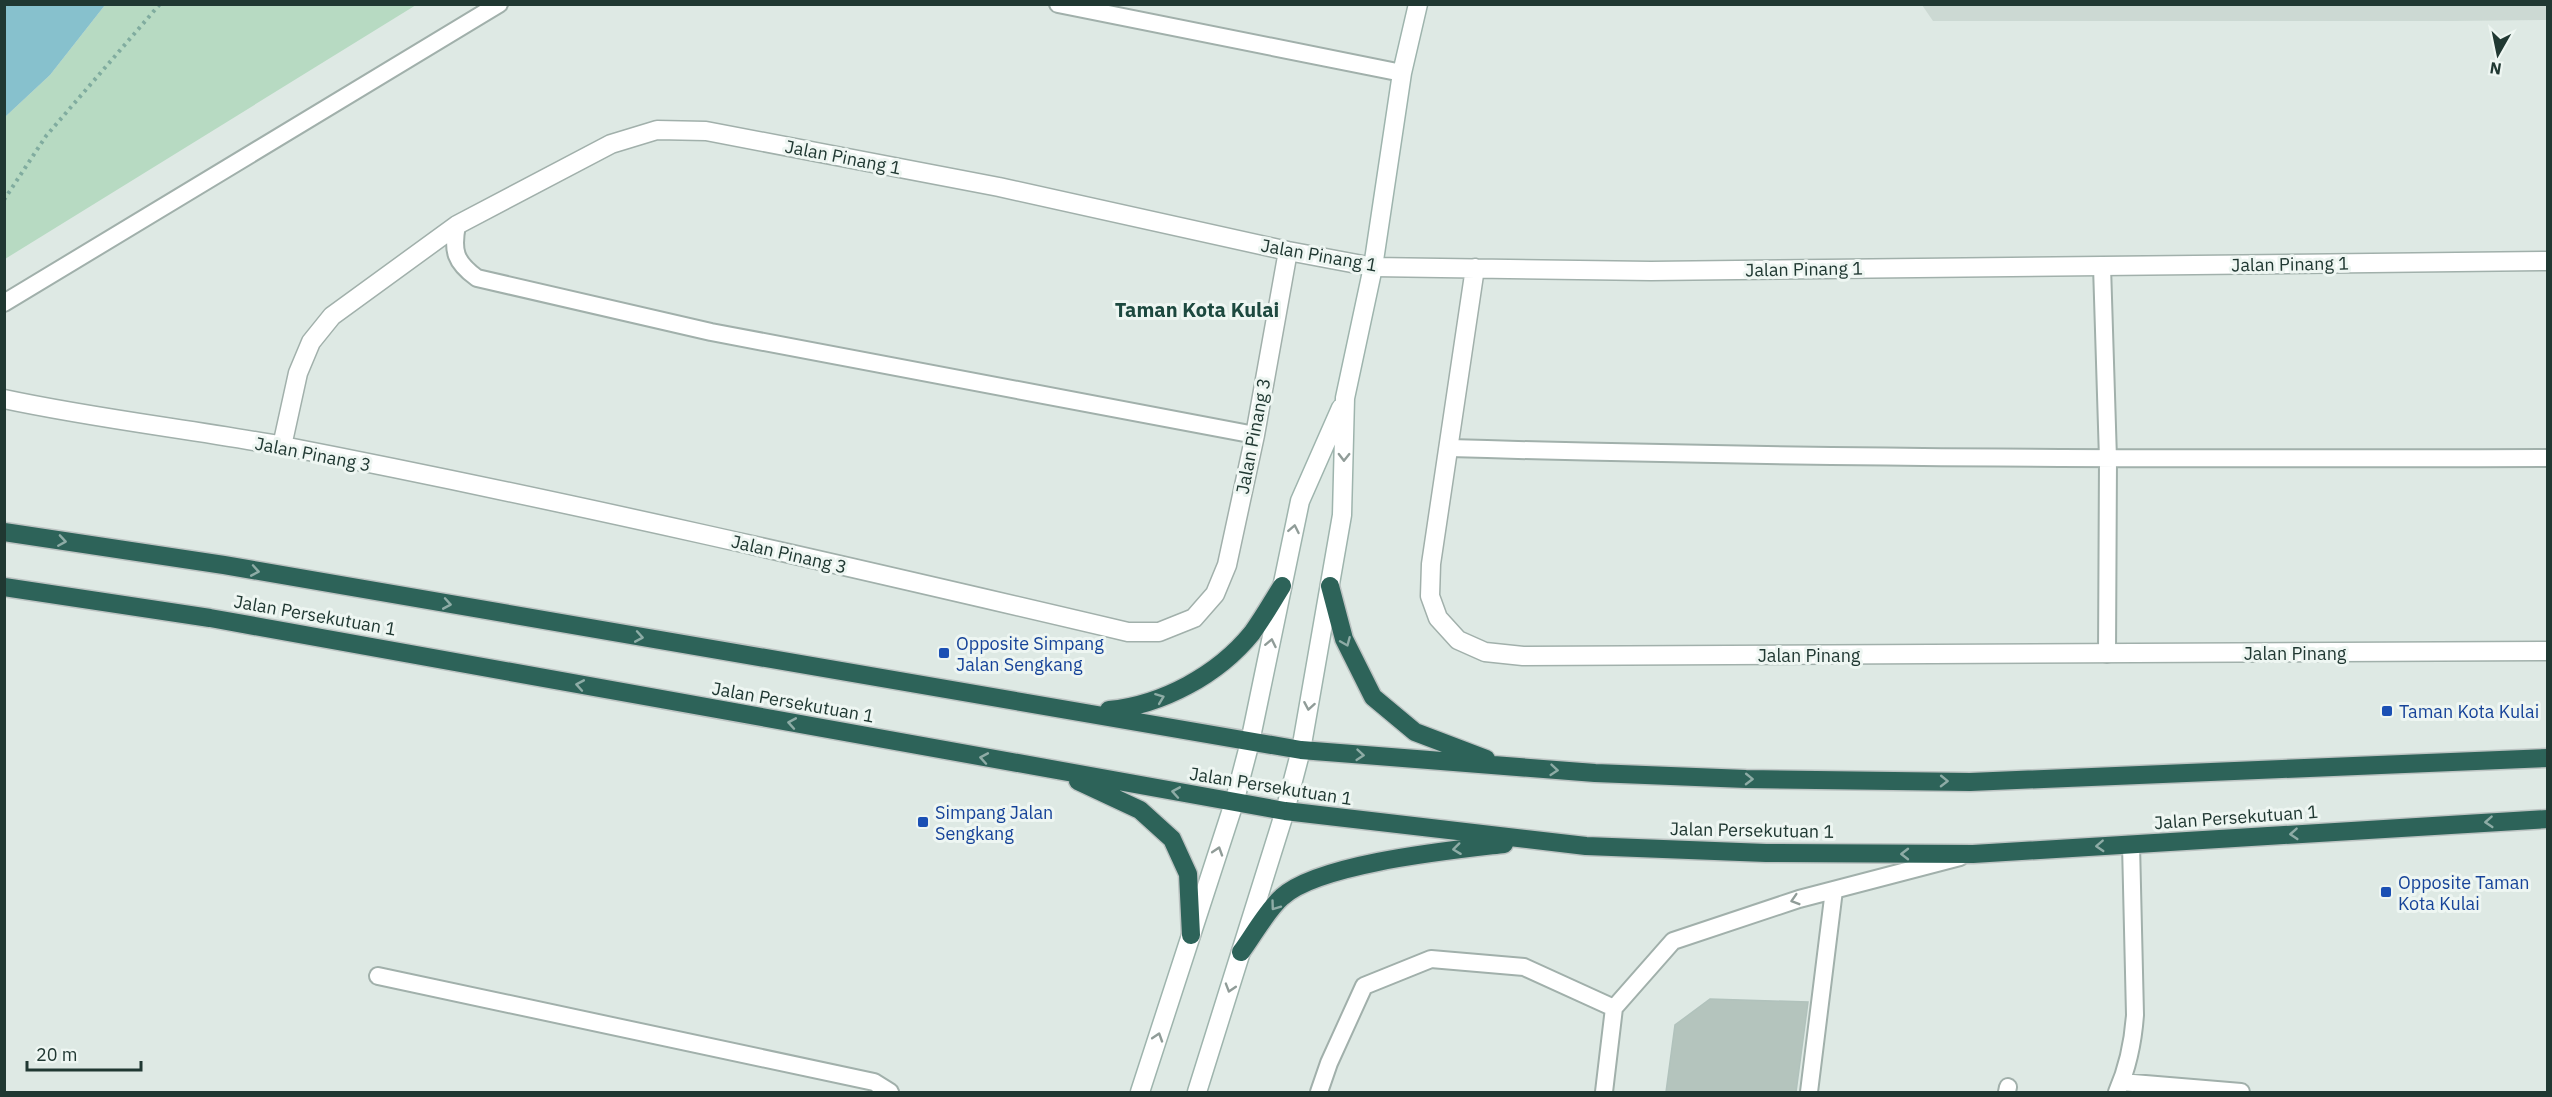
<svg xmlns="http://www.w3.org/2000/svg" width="2552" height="1097" font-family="'IBM Plex Sans',sans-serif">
	<rect width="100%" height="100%" fill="#dee9e4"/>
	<!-- built -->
	<path fill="#ccd9d3" d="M2547,4V20L2452,21H1933L1922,5Z"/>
	<!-- green -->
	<path fill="#b7dac2" d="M105,5H416L5,259V117L50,75Z"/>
	<!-- water -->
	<path fill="#87c1cd" d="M5,4L105,5L50,75L5,117Z"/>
	<!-- building -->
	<path fill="#b4c4bd" stroke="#b1c2bc" stroke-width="1.5" d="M1710,999L1808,1002L1796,1092H1666L1675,1025Z"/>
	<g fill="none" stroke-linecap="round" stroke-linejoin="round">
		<!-- lane casing -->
		<g stroke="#a1b0ab" stroke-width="20">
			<path id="lane" d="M1058,4L1402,73
				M457,225C452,251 455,262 477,278L711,332L1255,435
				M2102,266L2108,459L2107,654
				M4,303L499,4
				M1449,448C1815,459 2181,459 2548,458
				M378,976L874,1082L890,1092
				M2121,1082L2241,1092
				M1319,1092L1329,1063L1364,986L1431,959L1524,967L1614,1008
				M1604,1092L1614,1008L1673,941L1799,899L1960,857
				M1809,1092L1834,890
				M2007,1092L2008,1087
				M2117,1092C2128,1067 2133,1043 2135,1015L2131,844"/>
		</g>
		<!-- street casing -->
		<g stroke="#a1b0ab" stroke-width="21">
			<path id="street" d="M1475,268L1431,564L1430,596L1438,618L1458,640L1485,652L1523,656L2548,651
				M4,399C97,419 190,429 283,446C566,501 847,566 1128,632H1159L1194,618L1215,594L1227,565L1255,435L1288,251
				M282,446L298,373L311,342L332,316L457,225L611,144L657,130L706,131L999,187L1288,251L1373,267L1651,271L2548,261"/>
		</g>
		<!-- secondary casing -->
		<g stroke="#9eb4ad" stroke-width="21">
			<path id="secondary" d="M1140,1092L1234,803L1250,742L1300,501L1341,408
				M1197,1092L1285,811L1301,750L1342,515L1345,398L1373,267L1402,73L1418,4"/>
		</g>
		<!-- highway casing -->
		<g stroke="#bcc3c2" stroke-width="21">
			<path id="highway" d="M4,532L224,565L1301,750L1595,773L1746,779L1970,782L2548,758
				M1330,586L1344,639L1373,697L1415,732L1486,759
				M4,587L210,618L1285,811L1586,846L1766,853L1973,854L2548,819
				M1109,710C1162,705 1218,675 1252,633C1263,618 1272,602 1282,586
				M1078,781L1140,810L1172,839L1188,874L1191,935
				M1241,952C1253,936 1267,910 1282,897C1319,863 1453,850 1504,844"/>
		</g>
		<!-- path -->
		<path stroke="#80ac9f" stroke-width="4" stroke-dasharray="3 4.5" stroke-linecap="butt" d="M4,200L46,136L160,4"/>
		<!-- lane -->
		<use href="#lane" stroke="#fff" stroke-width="16"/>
		<!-- street -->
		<use href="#street" stroke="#fff" stroke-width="18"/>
		<!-- secondary -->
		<use href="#secondary" stroke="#fff" stroke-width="18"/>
		<!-- highway -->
		<use href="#highway" stroke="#2d6359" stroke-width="18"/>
	</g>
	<!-- one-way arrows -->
	<defs><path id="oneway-chevron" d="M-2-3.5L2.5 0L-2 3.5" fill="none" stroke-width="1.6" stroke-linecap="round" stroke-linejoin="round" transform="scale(1.5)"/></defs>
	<g stroke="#909c98">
		<use href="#oneway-chevron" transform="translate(1344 457) rotate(91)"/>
		<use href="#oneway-chevron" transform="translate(1294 529) rotate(-79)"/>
		<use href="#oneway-chevron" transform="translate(1271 643) rotate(-78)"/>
		<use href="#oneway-chevron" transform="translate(1309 706) rotate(100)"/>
		<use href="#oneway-chevron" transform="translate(1218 851) rotate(-72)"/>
		<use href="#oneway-chevron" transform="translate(1795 900) rotate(163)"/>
		<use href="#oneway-chevron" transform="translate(1230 988) rotate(107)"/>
		<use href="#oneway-chevron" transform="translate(1158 1037) rotate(-72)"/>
	</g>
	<g stroke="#8eaca6">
		<use href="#oneway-chevron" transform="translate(62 541) rotate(9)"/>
		<use href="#oneway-chevron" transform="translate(255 571) rotate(10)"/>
		<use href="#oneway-chevron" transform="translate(447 604) rotate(10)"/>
		<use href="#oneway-chevron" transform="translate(639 637) rotate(10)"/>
		<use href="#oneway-chevron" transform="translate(1346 642) rotate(67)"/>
		<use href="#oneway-chevron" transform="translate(580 685) rotate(-170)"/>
		<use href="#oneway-chevron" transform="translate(1160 698) rotate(-21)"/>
		<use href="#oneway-chevron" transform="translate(792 723) rotate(-170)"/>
		<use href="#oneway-chevron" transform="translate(1360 755) rotate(5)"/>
		<use href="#oneway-chevron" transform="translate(984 758) rotate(-170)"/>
		<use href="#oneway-chevron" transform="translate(1554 770) rotate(5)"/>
		<use href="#oneway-chevron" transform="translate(1749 779) rotate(1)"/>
		<use href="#oneway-chevron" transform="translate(1944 781) rotate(1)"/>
		<use href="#oneway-chevron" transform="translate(1176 792) rotate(-170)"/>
		<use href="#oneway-chevron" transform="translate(2489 822) rotate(176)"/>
		<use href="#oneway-chevron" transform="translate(2294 834) rotate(176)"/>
		<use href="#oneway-chevron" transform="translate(2100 846) rotate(177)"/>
		<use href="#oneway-chevron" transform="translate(1457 849) rotate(173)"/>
		<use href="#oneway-chevron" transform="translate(1905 854) rotate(-180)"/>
		<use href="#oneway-chevron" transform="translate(1275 906) rotate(126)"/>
	</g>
	<!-- markers -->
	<g fill="#1a4fb4" stroke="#eef6f2" stroke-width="2">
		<rect x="938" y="647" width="12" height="12" rx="3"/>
		<rect x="2381" y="705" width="12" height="12" rx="3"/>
		<rect x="917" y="816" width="12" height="12" rx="3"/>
		<rect x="2380" y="886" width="12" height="12" rx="3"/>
	</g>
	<g text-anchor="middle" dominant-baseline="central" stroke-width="6" stroke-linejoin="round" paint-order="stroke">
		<!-- street labels -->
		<g font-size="18" fill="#203832" stroke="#eef6f2">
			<text transform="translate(843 157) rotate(11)">Jalan Pinang 1</text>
			<text transform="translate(1319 255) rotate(10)">Jalan Pinang 1</text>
			<text transform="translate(2290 264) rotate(-1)">Jalan Pinang 1</text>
			<text transform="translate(1804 269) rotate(-1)">Jalan Pinang 1</text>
			<text transform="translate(1253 436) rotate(-79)">Jalan Pinang 3</text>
			<text transform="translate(313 454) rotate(11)">Jalan Pinang 3</text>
			<text transform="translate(789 554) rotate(13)">Jalan Pinang 3</text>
			<text transform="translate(315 615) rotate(10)">Jalan Persekutuan 1</text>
			<text x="2295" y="653">Jalan Pinang</text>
			<text x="1809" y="655">Jalan Pinang</text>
			<text transform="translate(793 702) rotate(10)">Jalan Persekutuan 1</text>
			<text transform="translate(1271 786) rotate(9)">Jalan Persekutuan 1</text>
			<text transform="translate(2236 817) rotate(-4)">Jalan Persekutuan 1</text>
			<text transform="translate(1752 830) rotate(1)">Jalan Persekutuan 1</text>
		</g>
		<!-- transit labels -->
		<g font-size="18" fill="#164399" stroke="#eef6f2" text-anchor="start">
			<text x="956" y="643">Opposite Simpang<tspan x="956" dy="21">Jalan Sengkang</tspan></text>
			<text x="2399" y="711">Taman Kota Kulai</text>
			<text x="935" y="812">Simpang Jalan<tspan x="935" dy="21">Sengkang</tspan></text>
			<text x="2398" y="882">Opposite Taman<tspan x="2398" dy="21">Kota Kulai</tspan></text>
		</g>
		<!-- neighbourhood labels -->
		<g font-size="20" font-weight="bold" fill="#1d493f" stroke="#eef6f2">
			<text x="1197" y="309">Taman Kota Kulai</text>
		</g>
	</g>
	<!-- border -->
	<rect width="2552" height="1097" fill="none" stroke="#203832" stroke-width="12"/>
	<!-- north arrow -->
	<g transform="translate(2498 54) rotate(189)" stroke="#eef6f2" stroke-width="4.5" paint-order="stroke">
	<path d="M0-4.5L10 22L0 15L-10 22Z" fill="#203832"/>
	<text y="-9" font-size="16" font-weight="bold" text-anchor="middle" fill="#203832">N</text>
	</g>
	<!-- scale -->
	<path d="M27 1061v9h114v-9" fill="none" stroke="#203832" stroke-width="3"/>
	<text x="36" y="1061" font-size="18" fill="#203832" stroke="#eef6f2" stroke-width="4.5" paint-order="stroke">20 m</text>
</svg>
